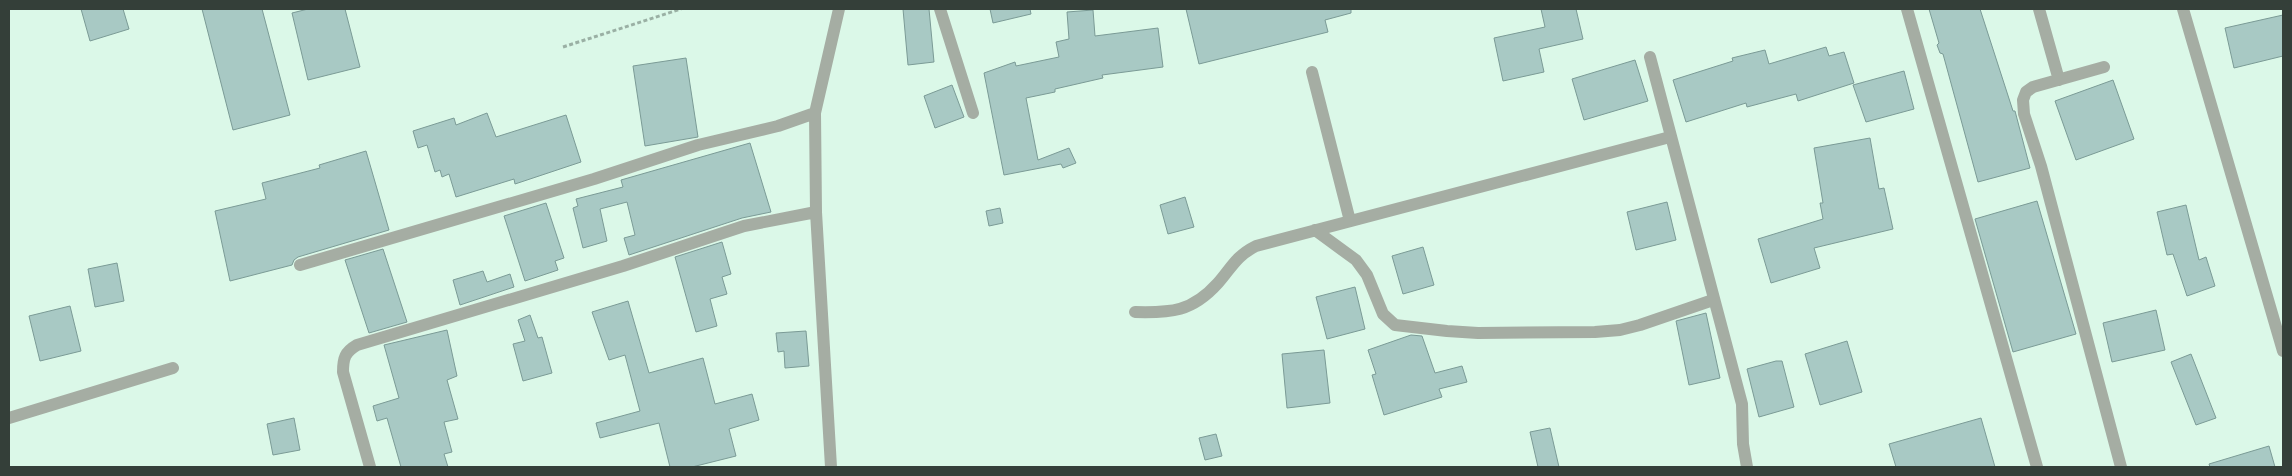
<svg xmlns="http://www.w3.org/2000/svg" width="2292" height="476" font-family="'Golos Text',sans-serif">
	<rect width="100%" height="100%" fill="#dbf8e8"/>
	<!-- building -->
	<path fill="#a8c9c4" stroke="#7b9b96" d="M81,9H123L129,29L90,41Z
		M202,9H262L290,115L233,130Z
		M308,9H345L360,67L308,80L292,13Z
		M903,9H929L934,62L908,65Z
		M990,9H1030L1031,14L993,23Z
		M1186,9H1351V13L1325,20L1328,32L1199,64Z
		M1541,9H1576L1583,39L1539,49L1544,72L1503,81L1494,38L1545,27Z
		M1929,9H1980L2013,111H2015L2030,168L1978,182L1943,54L1940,53L1937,45L1939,43Z
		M1093,10L1095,36L1158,28L1163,67L1102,75L1103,78L1055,89V92L1026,98L1038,160L1069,148L1076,163L1063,168L1061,164L1004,175L984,73L1015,62L1016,66L1059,57L1056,42L1069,39L1067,12Z
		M2283,15V56L2234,68L2225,28Z
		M1826,47L1829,56L1844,52L1854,83L1798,101L1796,94L1747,107L1746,103L1686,122L1673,80L1733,61L1732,58L1765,50L1769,64Z
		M686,58L698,137L645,146L633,66Z
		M1635,60L1648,101L1584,120L1572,79Z
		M1904,71L1914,109L1866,122L1853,85Z
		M2113,80L2134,139L2076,160L2055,101Z
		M952,85L964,117L935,128L924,96Z
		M487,113L496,137L566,115L581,162L515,184L514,179L456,197L449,174L442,177L440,170L435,172L427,145L418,148L413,131L454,118L456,125Z
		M1870,138L1879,189L1884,188L1893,229L1814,248L1820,268L1771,283L1758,239L1823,219L1820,203H1823L1814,148Z
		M750,143L771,212L742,218L629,255L624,238L635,235L627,202L600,209L607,241L583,248L573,208L578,206L576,199L623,187L621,180Z
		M366,151L389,230L298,257L294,260L292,265L230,281L215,211L266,199L262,183L320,168L319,165Z
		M1185,197L1194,227L1168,234L1160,205Z
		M2037,201L2076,334L2013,352L1975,219Z
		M1667,202L1676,240L1636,250L1627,212Z
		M546,203L564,258L555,261L558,270L525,281L504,216Z
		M2186,205L2199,260L2206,257L2215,286L2187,296L2173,254L2167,255L2157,212Z
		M1000,208L1003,223L989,226L986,211Z
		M722,242L731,274L722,277L727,294L710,299L717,326L696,332L675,257Z
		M1423,247L1434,285L1403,294L1392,256Z
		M383,249L407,322L369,333L345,260Z
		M117,263L124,301L95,307L88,269Z
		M483,271L487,282L510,274L514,287L460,305L453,280Z
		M1355,287L1365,329L1327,339L1316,297Z
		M628,301L649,373L703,358L715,404L752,394L759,420L729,429L736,456L692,467H670L659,423L600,438L596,423L640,411L625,355L609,360L592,312Z
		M70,306L81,351L40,361L29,316Z
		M2156,310L2165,350L2112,362L2103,323Z
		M1706,313L1720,378L1689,385L1676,321Z
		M530,315L538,338L542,337L552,373L523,381L513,344L525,341L518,320Z
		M447,330L457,376L447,380L458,419L444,422L452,452L444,454L448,467H401L387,418L377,421L373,406L399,398L384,345Z
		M806,331L809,366L785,368L784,351L778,352L776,333Z
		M1411,335L1422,336L1435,373L1462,366L1467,382L1439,389L1442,397L1384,415L1372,375L1376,374L1368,350Z
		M1847,341L1862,392L1820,405L1805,354Z
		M1324,350L1330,403L1287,408L1282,354Z
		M2191,354L2216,418L2196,425L2171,362Z
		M1776,361H1782L1794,407L1759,417L1747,369Z
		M294,418L300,450L273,455L267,424Z
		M1981,418L1995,467H1896L1889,444Z
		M1550,428L1559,467H1538L1530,432Z
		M1216,434L1222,456L1205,460L1199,438Z
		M2269,446L2275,467H2210L2209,464Z"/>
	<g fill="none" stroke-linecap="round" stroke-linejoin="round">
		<!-- path -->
		<path stroke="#9ab0a4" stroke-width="3" stroke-dasharray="4 2.5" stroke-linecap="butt" d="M563,47L681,9"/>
		<!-- minor -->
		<path stroke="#a5ada3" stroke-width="12" d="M940,9L973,113
			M1907,9L2037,467
			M2039,9L2059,80
			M2183,9L2283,351
			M1650,57L1742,404L1743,444L1747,467
			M2104,67L2033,87L2026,92L2023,100L2024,114L2041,166L2121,467
			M1312,72L1350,221
			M1315,230L1356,260L1367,275L1383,314L1395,325L1447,331L1478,333L1595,332L1620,330L1640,325L1713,300
			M300,265L594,179L698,145L778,126L815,113
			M1135,312C1171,313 1192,312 1218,283C1232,267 1236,256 1256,246L1670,137
			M9,418L173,368
			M370,467L343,372C343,358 345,352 357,345L623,266L744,226L816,212
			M831,467L816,212L815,113L839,9"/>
	</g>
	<!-- border -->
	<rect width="2292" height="476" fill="none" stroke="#343f39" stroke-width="20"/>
</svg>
